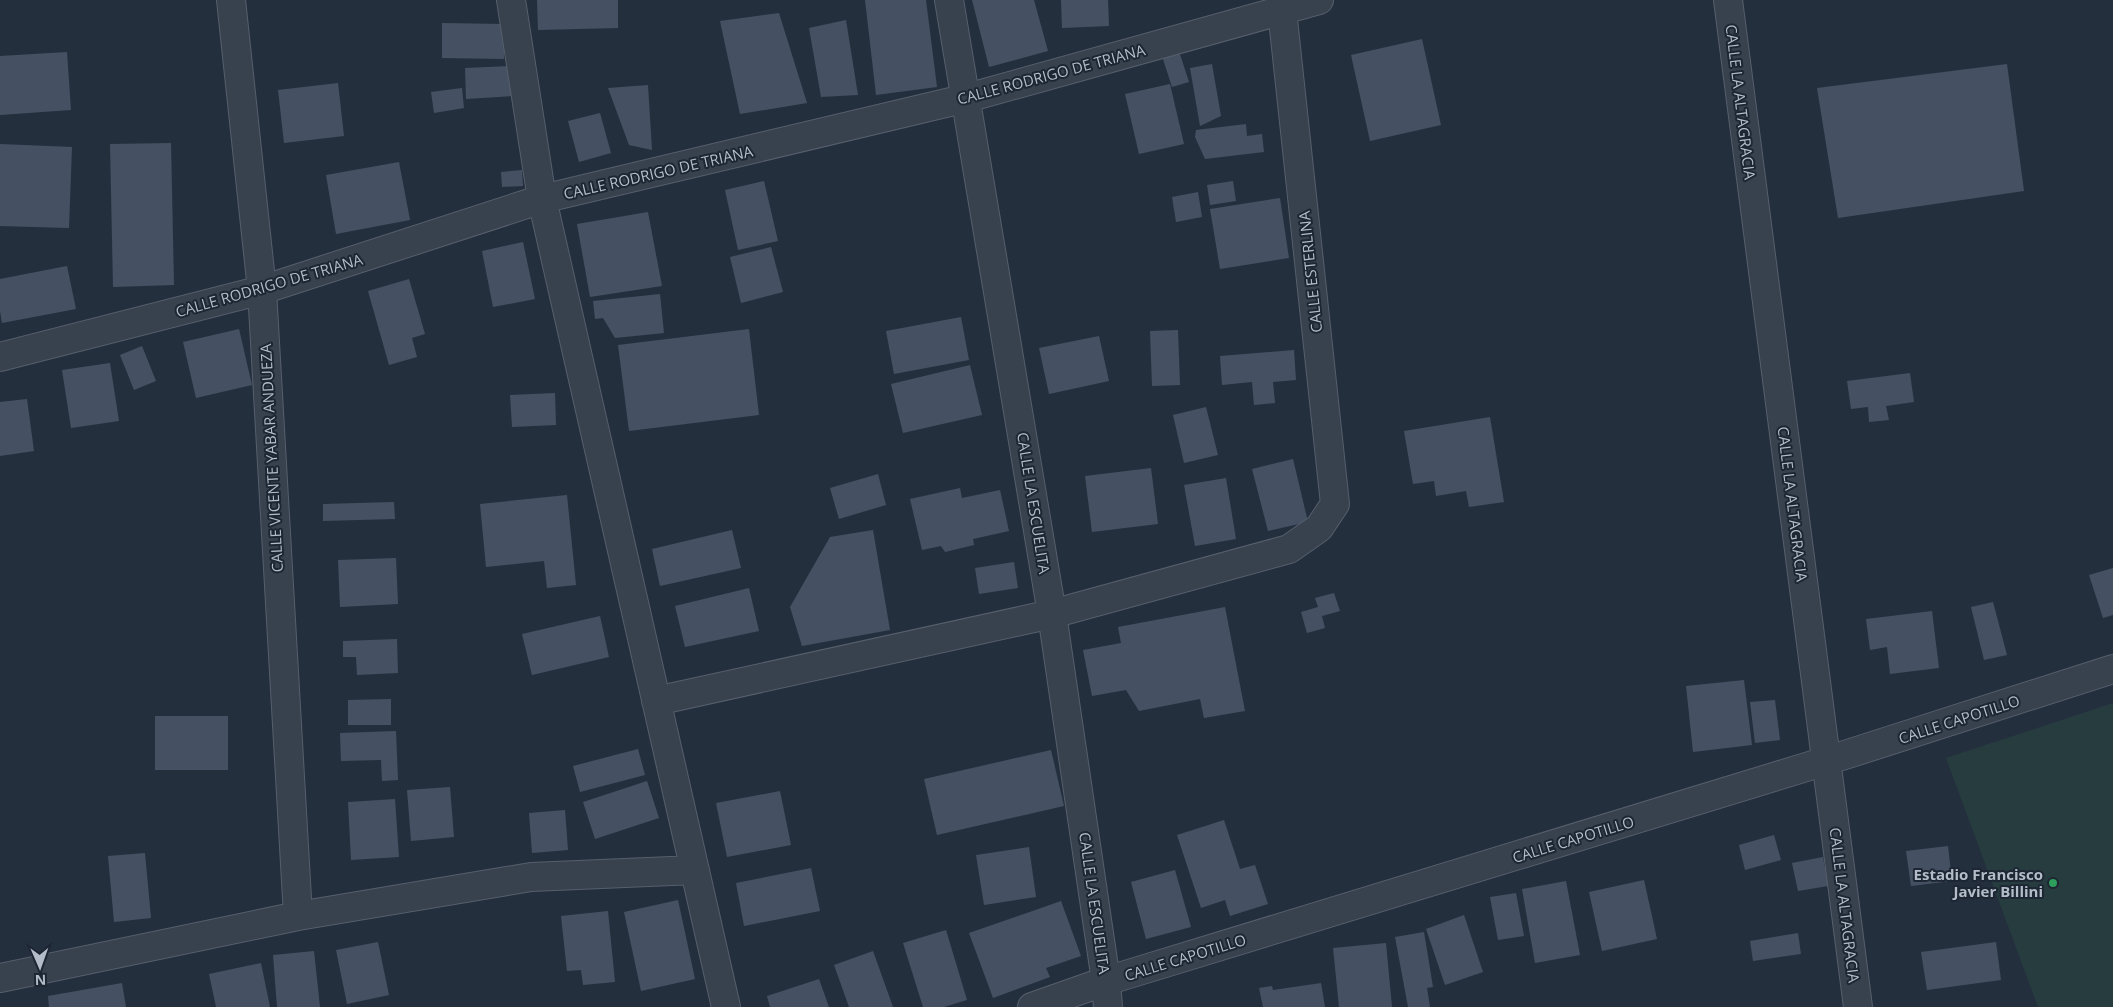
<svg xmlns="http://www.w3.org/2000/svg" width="2113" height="1007" font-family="'Open Sans',sans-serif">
	<rect width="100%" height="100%" fill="#242f3e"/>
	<!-- green -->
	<path fill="#263c3f" d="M2113,703V1007H2038L1946,758Z"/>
	<!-- building -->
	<path fill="#455162" d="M537,0H618V28L538,30Z
		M865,0H926L937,87L876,95Z
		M972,0H1034L1048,51L989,67Z
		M1061,0H1108L1109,26L1062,28Z
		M779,13L807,103L740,114L720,21Z
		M846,20L858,95L821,97L809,28Z
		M442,23L504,24V59L442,58Z
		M1422,39L1441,125L1370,141L1351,55Z
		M1178,48L1189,82L1172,87L1161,53Z
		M67,52L71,110L0,115V56Z
		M1212,64L1221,116L1200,126L1190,68Z
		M2007,64L2024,191L1838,218L1817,88Z
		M512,66L513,96L466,99L465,68Z
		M338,83L344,136L284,143L278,90Z
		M1170,84L1184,144L1139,154L1125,94Z
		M648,85L652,150L629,145L608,88Z
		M462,88L464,108L434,113L431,92Z
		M600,113L611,153L579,162L568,121Z
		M1246,124L1247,136L1262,134L1264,152L1205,159L1195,137L1196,130Z
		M171,143L174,285L113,287L110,144Z
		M0,144L72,147L69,228L0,226Z
		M399,162L410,220L336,234L326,175Z
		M522,170L523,186L502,187L501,172Z
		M764,181L778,241L738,250L725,190Z
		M1233,181L1236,201L1210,205L1207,185Z
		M1198,192L1202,217L1176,222L1172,197Z
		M1280,198L1289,258L1220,269L1210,209Z
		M648,212L662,286L590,297L577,224Z
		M523,242L535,299L493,307L482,251Z
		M771,247L783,292L741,303L730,257Z
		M67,266L76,309L2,323L0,311V279Z
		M409,279L425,334L412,338L417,357L389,365L368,291Z
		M660,294L664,333L615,338L603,318L595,319L593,301Z
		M961,317L969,360L894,374L886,331Z
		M239,329L252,385L196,398L183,342Z
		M749,329L759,415L629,431L618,345Z
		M1178,330L1180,385L1152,386L1150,331Z
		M1099,336L1109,381L1049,394L1039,348Z
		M142,346L156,381L134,390L120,355Z
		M1294,350L1296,380L1273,382L1275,403L1254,405L1252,382L1222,385L1220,356Z
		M110,363L119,421L71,428L62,370Z
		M970,365L982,415L903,433L891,384Z
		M1910,373L1914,402L1886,406L1889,420L1869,422L1868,407L1851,409L1847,381Z
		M555,393L556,425L512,427L510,395Z
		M27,399L34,451L0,456V402Z
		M1206,407L1218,455L1184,463L1173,415Z
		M1490,417L1504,502L1469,507L1466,491L1436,496L1434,481L1413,484L1404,431Z
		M1293,459L1308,522L1268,531L1252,469Z
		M1151,468L1158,524L1092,532L1085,476Z
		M878,474L886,505L839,519L830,488Z
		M1226,478L1236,539L1195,546L1184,485Z
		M960,488L962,498L1000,490L1009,531L973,539L974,545L945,552L941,546L922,550L910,499Z
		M567,495L576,585L547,588L544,561L486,567L480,504Z
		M394,502L395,519L323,521V504Z
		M732,530L741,568L660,586L652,549Z
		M873,530L890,630L802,646L790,607L830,537Z
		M396,558L398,604L340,607L338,560Z
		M1014,562L1018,588L979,594L975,568Z
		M2113,568V615L2103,618L2089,575Z
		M749,588L759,631L685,647L675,606Z
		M1334,593L1340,611L1322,616L1325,628L1307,633L1301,612L1318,607L1315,598Z
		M1993,602L2007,655L1984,660L1971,607Z
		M1225,607L1245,711L1204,718L1200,699L1139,711L1126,690L1092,696L1083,650L1121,643L1118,627Z
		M1932,611L1939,668L1890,674L1887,647L1870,650L1866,619Z
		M600,616L609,657L532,675L522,634Z
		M397,639L398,673L357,675L356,657H343V641Z
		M1744,680L1752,745L1693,752L1686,686Z
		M391,699V725H348V700Z
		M1775,700L1780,740L1755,743L1750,702Z
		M155,716H228V770H155Z
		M396,731L398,780L382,781L381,760L341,761L340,733Z
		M638,749L645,775L580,792L573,766Z
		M1051,750L1064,806L937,835L924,779Z
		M647,781L659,818L595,839L583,802Z
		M450,787L454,837L411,841L407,790Z
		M780,791L791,845L727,857L716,803Z
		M395,799L399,857L351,860L348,802Z
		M565,810L568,850L532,853L529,813Z
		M1224,820L1240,869L1255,865L1268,904L1230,916L1225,900L1201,908L1177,835Z
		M1774,835L1781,860L1745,870L1739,845Z
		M1948,846L1952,881L1911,886L1906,851Z
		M1029,847L1036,897L984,905L976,855Z
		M145,853L151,918L114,922L108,856Z
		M1823,857L1828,886L1798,891L1792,863Z
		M811,868L820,911L744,926L736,883Z
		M1175,870L1191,927L1146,939L1131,882Z
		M1644,880L1657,939L1602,951L1589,892Z
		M1566,881L1580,955L1535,963L1522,889Z
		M1516,893L1524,936L1498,940L1490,897Z
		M678,900L695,979L641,991L624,912Z
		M1061,901L1081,956L1046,968L1050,977L993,998L969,933Z
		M608,911L615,982L583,985L581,970L567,971L561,916Z
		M1464,915L1483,972L1445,985L1426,929Z
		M946,930L967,1000L944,1007H923L903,943Z
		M1424,932L1433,987L1427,988L1430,1007H1408L1395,937Z
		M1798,933L1801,954L1753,961L1750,941Z
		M378,942L389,995L347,1004L336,950Z
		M1996,942L2001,980L1927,990L1921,952Z
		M1386,943L1392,1007H1339L1333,948Z
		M314,951L320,1007H277L273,955Z
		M873,951L893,1007H849L834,965Z
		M261,963L270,1007H216L209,974Z
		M819,979L829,1007H770L767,996Z
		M122,983L126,1007H49L48,996Z
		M1321,983L1325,1007H1263L1259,988L1272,986L1273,990Z"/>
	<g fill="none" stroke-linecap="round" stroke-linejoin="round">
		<!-- street casing -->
		<g stroke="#565f6c" stroke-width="30">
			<path id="street" d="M231,0L262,290L298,916
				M511,0L542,199L726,1007
				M949,0L1052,614L1106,981L1108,1007
				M1728,0L1858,1007
				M0,357L262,290L542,199L967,98L1319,0
				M656,701L1052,614L1289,549L1319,528L1335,504L1282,10
				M0,978L298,916L531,877L695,870
				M1032,1007L1106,981L1826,761L2113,669"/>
		</g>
		<!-- street -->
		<use href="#street" stroke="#38414e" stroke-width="28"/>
	</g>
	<!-- markers -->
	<circle fill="#2e9e5b" stroke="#1d2633" stroke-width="2" cx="2053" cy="883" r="5"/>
	<g text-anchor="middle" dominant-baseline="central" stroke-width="4" stroke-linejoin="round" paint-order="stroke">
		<!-- street labels -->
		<g font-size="15" fill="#b4bcc9" stroke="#1d2633">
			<text transform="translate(1051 74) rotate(-15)">CALLE RODRIGO DE TRIANA</text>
			<text transform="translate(1741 102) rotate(83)">CALLE LA ALTAGRACIA</text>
			<text transform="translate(658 172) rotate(-13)">CALLE RODRIGO DE TRIANA</text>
			<text transform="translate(1310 272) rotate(-96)">CALLE ESTERLINA</text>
			<text transform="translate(269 285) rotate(-16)">CALLE RODRIGO DE TRIANA</text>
			<text transform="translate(271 458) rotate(-93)">CALLE VICENTE YABAR ANDUEZA</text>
			<text transform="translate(1034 503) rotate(81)">CALLE LA ESCUELITA</text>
			<text transform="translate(1793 504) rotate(83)">CALLE LA ALTAGRACIA</text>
			<text transform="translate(1959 719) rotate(-18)">CALLE CAPOTILLO</text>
			<text transform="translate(1573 839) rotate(-17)">CALLE CAPOTILLO</text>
			<text transform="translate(1095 903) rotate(82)">CALLE LA ESCUELITA</text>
			<text transform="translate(1845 905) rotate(83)">CALLE LA ALTAGRACIA</text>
			<text transform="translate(1185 957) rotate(-17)">CALLE CAPOTILLO</text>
		</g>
		<!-- poi labels -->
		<g font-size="15" font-weight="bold" fill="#b4bcc9" stroke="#1d2633" text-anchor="end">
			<text x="2043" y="874">Estadio Francisco<tspan x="2043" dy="17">Javier Billini</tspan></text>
		</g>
	</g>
	<!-- north arrow -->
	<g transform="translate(40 967) rotate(178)" stroke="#1d2633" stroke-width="4" paint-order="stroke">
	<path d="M0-4L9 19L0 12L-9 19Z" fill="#b4bcc9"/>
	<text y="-8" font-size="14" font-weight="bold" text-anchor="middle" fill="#b4bcc9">N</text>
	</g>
</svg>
